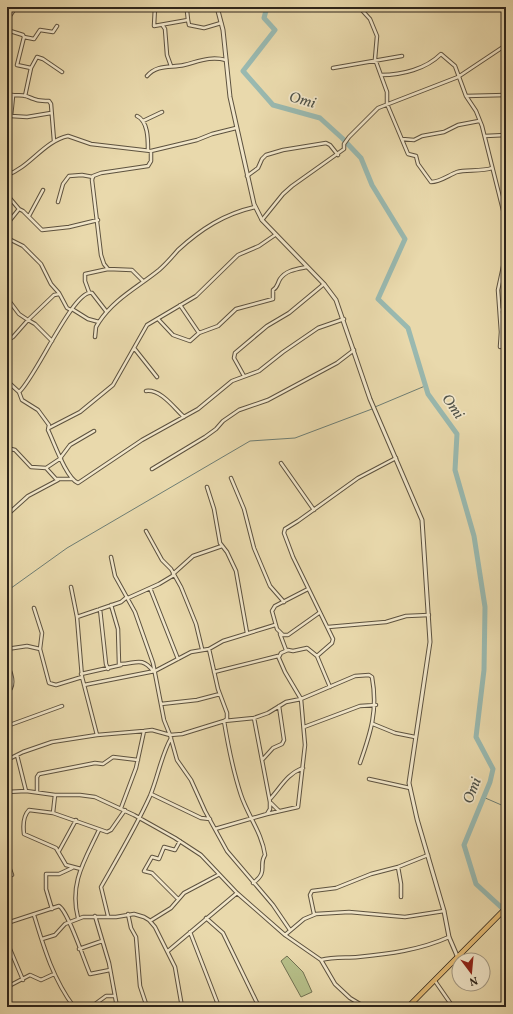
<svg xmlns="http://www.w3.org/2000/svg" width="513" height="1014" font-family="Vollkorn,serif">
	<rect width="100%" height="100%" fill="#e9d9ac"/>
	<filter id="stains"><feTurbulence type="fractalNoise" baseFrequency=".005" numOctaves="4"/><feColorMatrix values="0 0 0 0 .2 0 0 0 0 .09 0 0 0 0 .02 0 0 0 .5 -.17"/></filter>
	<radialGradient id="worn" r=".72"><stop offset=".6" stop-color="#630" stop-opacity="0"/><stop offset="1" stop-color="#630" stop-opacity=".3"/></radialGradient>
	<!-- green -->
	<path fill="#b6bf89" stroke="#727252" d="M287,956L303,972L312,992L301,997L281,961Z"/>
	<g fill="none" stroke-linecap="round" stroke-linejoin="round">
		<!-- stream -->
		<path stroke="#6e7e74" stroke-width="1" d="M375,407L425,386
			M7,591L67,548L250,441L295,438L372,409
			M483,797L506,807"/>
		<!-- river -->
		<path stroke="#99b9b0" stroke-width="5" d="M267,7L264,18L275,30L243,71L273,105L320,118L342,138L361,158L372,185L405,239L378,299L408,328L428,394L457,434L455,470L474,536L485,607L484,670L476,737L493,769L490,782L464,845L476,884L502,908"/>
		<!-- minor casing -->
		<g stroke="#5d523f" stroke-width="4.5">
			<path id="minor" d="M155,7L154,26L188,20L189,25L204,28L221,23
				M185,7L187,11L188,20
				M359,7L370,19L377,36L375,59L387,92V103
				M7,20L16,7
				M163,26L165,29L167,55L171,66
				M7,30L23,35L24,37L17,65L31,68L25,96
				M24,37L34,39L40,30L53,32L57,26
				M31,68L37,57L43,59L62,72
				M333,68L402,56
				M381,75C402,75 426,69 441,54L455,66L466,96L476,111L482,126L506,222
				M147,76C157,64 171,68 184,65C200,61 210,56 226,60
				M7,93C13,97 20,94 26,96C36,100 37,101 49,101L51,104L54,141
				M466,96L506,95
				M387,104L408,154L416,156L418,164L431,182C440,182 449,175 457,172C465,169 481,172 492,168
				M7,116H11L13,96
				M11,116L27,117L51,113
				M137,116C148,121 148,139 148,150
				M143,121L162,112
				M485,136L506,135
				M402,139L414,140L422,136L444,132L458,125L479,121
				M7,175C30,167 44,141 68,136L91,144L151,151L197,140L212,134L236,128
				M247,176L258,168L262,159L266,155L283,150L326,143L330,145L338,155
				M58,202L63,184L69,176L82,175L93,177
				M19,209L23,211L42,230L69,227L98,220
				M29,216L43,190
				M262,220L283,194L292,186L344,149V144L349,137L378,108L458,77L506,45
				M7,224L19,209L8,196V175
				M7,238L23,246L41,264L51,284L59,293L67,308L71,310
				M143,281L132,270L108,269L104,264L101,255L92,180L93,176L101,173L148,166L151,161V151
				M89,292L85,281V274L108,269
				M7,298L19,314L28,320L54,295L59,294
				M180,305L199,333
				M72,309L88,319L99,322C114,299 138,287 159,270C166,264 172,257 178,250C201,229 224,214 255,207
				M500,310L506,309
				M106,311L92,293C74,288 35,379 19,392L22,400L38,410L49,425L48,430C54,442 66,478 78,483L142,440L198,409L232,381L259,371L283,352L318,328L344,319
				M158,319L173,335L190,341L199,333L218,326L236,309L273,299V290C278,287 277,284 280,279C286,270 297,269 307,267
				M95,337L96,327L99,322
				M7,341L13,337L28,320L35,324L52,341
				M500,347L501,332L498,290L506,253
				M134,348L157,377
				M244,376L234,358L235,353L267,326L289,313L324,284
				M7,381L19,392
				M146,391C161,389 174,408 184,417
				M49,428L80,412L113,385L147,325L196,296L238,255L259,246L275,235
				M7,448L15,450L31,467L46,468L56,479H72
				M61,457L70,445L94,431
				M281,463L314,510
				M46,468L61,458
				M152,469L205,437L216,429L223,421L239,410L268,400L337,363L354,350
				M231,478L244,509L254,548L270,586L284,602
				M207,487L214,509L220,543L227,552L236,571L247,633
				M7,515L28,496L58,480
				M146,531L162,560L171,569L181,587L196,624L202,649
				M111,557L115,576L135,612L153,663L164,720L170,735L177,760L191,780L205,811L227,851L273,905L290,930
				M173,574L193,556L222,546
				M71,587L77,617L82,677L97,735
				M150,588L178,659
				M308,589L275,606L272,611L277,629L283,635H288L319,613
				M128,598L159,584L174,575
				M111,605L118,629L119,664C134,665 141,655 153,671
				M34,608L42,633L40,649L49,683L56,685L82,677
				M100,609L106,664L108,669
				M77,617L121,602L127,597
				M328,627L386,622L406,616L429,615
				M280,634L286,650
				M7,649L27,646L40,649
				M209,649L218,689L227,713V719L224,721C228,745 233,771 241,795C248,816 262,833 265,855C258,865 269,872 253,883
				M279,657L281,653L288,650L293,651L307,648L317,656
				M7,664C11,672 16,686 7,693
				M214,672L278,656L285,672L301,699L305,745L298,807L267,814L215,829
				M81,674L121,665
				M84,685L155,671L191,652L209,649L223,641L275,625
				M330,687L317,656L332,643L333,639L293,557L284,533L285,529L298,521L358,478L396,458
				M161,704L197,700L220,694
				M254,718L270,802V809L267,814
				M373,724L395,733L415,737
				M7,726L62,706
				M304,727L360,706L376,705
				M17,755L26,791
				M263,759L273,748L282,744L284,740L279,706
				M7,760L23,752L52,742L97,735L144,731L152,730L170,735L182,734L224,721L254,718L268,713L286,702L301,699L355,676L369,675L372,677C378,710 371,732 360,763
				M369,779L410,788
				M7,792L26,791L55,795H80L95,797L134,815L175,838L201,855L237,893L285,935L321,960L335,984L350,998L365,1007
				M37,792V777L39,774L95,763L103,764L113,757L138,760
				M151,794L201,818L210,819
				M270,799C281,787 287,774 303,768
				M271,803L279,811
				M121,808L136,768L144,731
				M53,813L55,795
				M59,851L76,820
				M7,861L12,875
				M398,867L401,884V897
				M81,869L66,865L56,848L24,834C23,826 23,816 29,810L53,813L107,832L111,830L125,810
				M178,899L152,873L144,871L152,857L159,859L164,847L175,850L180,841
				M52,909L46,889V874H59L72,868
				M128,914L131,928L136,937L140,986L147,1007
				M314,914L310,895L312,891L336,888L371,874L398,867L428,855
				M34,915C44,948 53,979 74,1007
				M95,916L109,963L117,1007
				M108,916L101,887C118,857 136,827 150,796C158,777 161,756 171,738
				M78,918C69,883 85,860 99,830
				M206,918L223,933L259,1007
				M150,921L171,908L184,893L218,875
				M7,923L59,906C68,911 84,960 90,974L110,970
				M190,932L219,1007
				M285,935L304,919L316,914L349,912L405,917L444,911
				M42,939L55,935L65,924L83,917H116L134,914L144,917L149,920L155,927L175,967L182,1007
				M7,942L23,980
				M79,949L102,941
				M168,951L237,893
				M321,960C333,957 345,958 358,957C389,954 420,950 449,937
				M435,981L453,1007
				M7,987L30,975L41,980L54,974
				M91,1007L106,996H114"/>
		</g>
		<!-- tertiary casing -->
		<g stroke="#5d523f" stroke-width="5">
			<path id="tertiary" d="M217,7L223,30L230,97L254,204L262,220L324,284L336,300L370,399L422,520L430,642L409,783L417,819L444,911L449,937L458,958"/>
		</g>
		<!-- trunk casing -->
		<g stroke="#2e251b" stroke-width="6">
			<path id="trunk" d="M408,1007L506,908"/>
		</g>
		<!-- minor -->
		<use href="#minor" stroke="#f1e6c9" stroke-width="2.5"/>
		<!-- tertiary -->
		<use href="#tertiary" stroke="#f1e6c9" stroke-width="3"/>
		<!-- trunk -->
		<use href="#trunk" stroke="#e4bc76" stroke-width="4.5"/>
	</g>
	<g text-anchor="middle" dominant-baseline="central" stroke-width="3.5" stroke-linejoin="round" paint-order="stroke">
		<!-- water labels -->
		<g font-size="15" font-style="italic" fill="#4e5148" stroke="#f1e6c9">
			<text transform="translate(302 101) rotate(16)">Omi</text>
			<text transform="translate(452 407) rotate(55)">Omi</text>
			<text transform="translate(473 791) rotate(-69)">Omi</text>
		</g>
	</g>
	<!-- margin -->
	<rect width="513" height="1014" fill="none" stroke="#e9d9ac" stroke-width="24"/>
	<rect x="8" y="8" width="497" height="998" fill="none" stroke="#2e251b" stroke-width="2"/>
	<rect x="12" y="12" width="489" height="990" fill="none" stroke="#2e251b"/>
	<!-- north arrow -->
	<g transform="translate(471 972) rotate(164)"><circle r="19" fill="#f1e6c9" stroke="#a39983"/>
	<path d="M0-3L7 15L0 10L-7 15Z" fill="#8f2418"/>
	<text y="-6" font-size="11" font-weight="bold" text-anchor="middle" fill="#2e251b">N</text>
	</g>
	<rect width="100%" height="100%" filter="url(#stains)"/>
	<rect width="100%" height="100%" fill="url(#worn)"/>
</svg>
